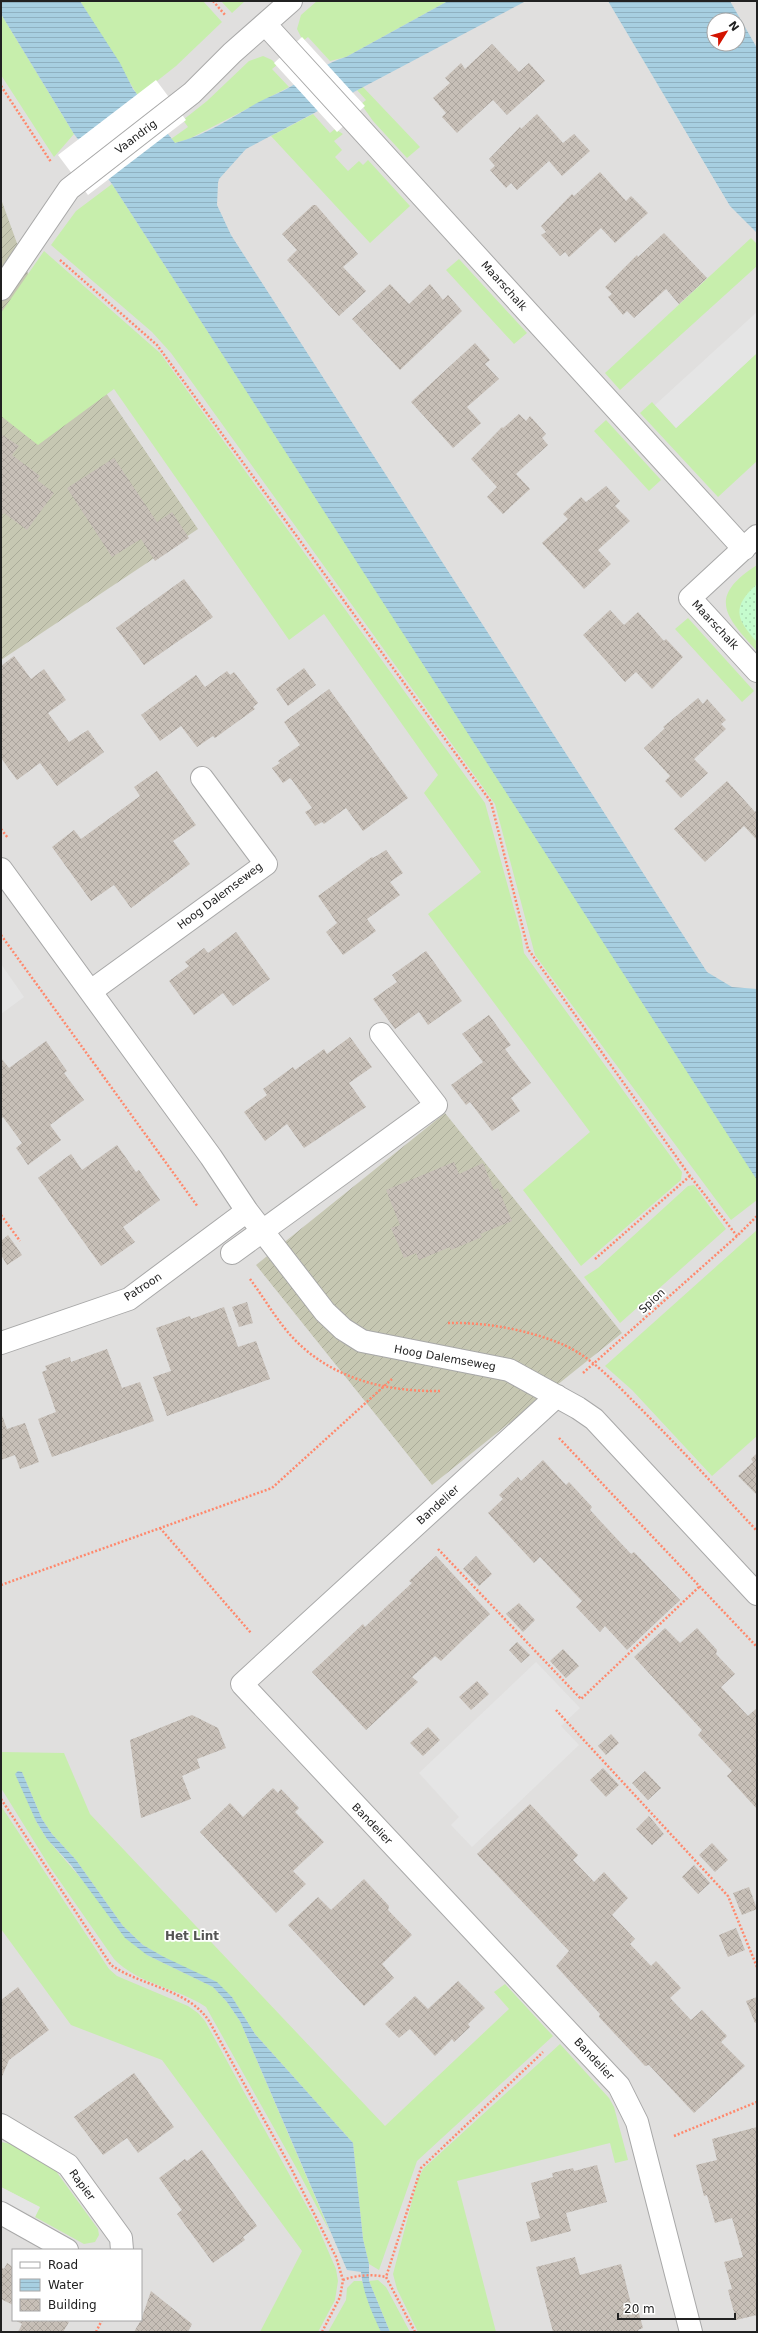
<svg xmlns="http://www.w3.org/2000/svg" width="758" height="2333" font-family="'DejaVu Sans',sans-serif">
	<defs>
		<pattern id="construction-furrows" width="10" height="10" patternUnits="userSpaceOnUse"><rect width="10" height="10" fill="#c6c7b2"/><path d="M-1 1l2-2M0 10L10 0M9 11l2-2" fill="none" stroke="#aaab99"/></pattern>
		<pattern id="park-dots" width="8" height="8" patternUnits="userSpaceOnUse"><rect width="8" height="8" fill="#c5fcce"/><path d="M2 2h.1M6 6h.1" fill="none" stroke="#a9d8b1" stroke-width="1.8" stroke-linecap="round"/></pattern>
		<pattern id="water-rules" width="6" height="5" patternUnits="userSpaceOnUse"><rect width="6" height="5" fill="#a7cfe1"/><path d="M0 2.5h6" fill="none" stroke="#8fb1c1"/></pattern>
		<pattern id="building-cross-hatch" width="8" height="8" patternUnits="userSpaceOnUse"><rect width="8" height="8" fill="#c7bfb7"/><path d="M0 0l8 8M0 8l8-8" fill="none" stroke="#aba49d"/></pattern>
	</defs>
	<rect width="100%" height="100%" fill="#f2f0e8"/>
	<!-- residential -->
	<path fill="#e0dfde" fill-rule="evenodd" d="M1,1H757V2332H1ZM714,20H738V44H714ZM13,2250H141V2320H13Z"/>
	<!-- construction -->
	<path fill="url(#construction-furrows)" d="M1,199L31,282L198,529L1,660Z
		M445,1113L622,1333L432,1485L256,1265Z"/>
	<!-- grass -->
	<path fill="#c7eeac" d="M80,1H203L222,22L176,66L138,96Z
		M221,1H245L232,13Z
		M317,1H448L346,57L330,61L308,37L303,41L297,29L301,15Z
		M1,14L74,134L54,157L1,75Z
		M263,56L272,60L277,65L272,69L289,87L189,139L175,143L171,139L188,127L183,120L207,101L249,61Z
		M363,87L420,147L407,158L373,121L361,104L366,100L357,90Z
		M313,114L330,133L335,129L343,134L334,141L342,150L335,157L348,171L359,161L363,165L368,160L410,206L370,243L271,136Z
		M112,184L757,1176V1200L731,1220L535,955L495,804L171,353L152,332L51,245L76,211Z
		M751,238L757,244V266L620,390L605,373Z
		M44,251L160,353L485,803L521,934L524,953L682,1172L681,1180L581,1266L523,1190L590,1132L428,914L481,872L424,793L438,775L324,614L289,640L114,389L38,445L1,416V313Z
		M459,259L527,333L514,344L446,270Z
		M757,353V461L718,497L640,413L652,402L676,428Z
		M606,420L661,480L649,491L594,431Z
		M757,565V651C725,616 707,597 757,565Z
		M688,618L754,691L742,702L675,629Z
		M694,1185L726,1229L620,1323L584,1277L598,1268L688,1186Z
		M757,1230V1436L712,1476L632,1390L605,1366Z
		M1,1752L64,1753L90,1814L385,2126L509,2009L494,1992L505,1984L553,2036L417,2161L379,2270L369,2264L363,2239L353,2143L255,2034L232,1997L143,1945L123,1926L76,1860L52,1834L42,1819L22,1772L36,1821L47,1839L147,1955L213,1987L227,2002L240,2021L331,2234L297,2169L206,2007C178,1988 138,1984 114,1959L50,1867L1,1788Z
		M1,1806L109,1969L117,1976L188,2006L198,2013L205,2021L316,2223L336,2269L338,2281L335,2300L318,2332H260L302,2251L162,2060L71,2025L1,1929Z
		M560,2044L609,2098L614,2107L628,2160L615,2163L610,2143L457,2181L496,2332H418L397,2289L393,2274L417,2182L423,2169Z
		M1,2142L12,2144L50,2163L98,2229L99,2235L95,2242L84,2244L35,2217L39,2207L1,2187Z
		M378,2280L386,2287L410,2332H390L369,2281Z
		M354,2281H362L381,2332H328L346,2300L347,2288Z"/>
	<!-- park -->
	<path fill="url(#park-dots)" d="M757,584V642C735,618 732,607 757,584Z"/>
	<!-- parking -->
	<path fill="#e5e5e5" d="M757,312V353L676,428L655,405Z
		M1,964L24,997L1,1014Z
		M536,1662L580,1708L561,1726L579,1745L472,1847L451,1825L459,1817L419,1773Z
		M1,2187L40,2207L35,2217L1,2200Z"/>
	<!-- water -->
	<path fill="url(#water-rules)" fill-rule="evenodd" d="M1,1H80L120,63L133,89L175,143C205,136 231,118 257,103C268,97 280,93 290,87C309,76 325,63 346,57L448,1H526L246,149L219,179L218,183L217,205L231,235L707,972L732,987L757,989V1180L112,184L74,134L1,14Z
		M608,1H730L757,48V233L730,206ZM714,20H738V44H714Z
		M18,1771L22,1772L42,1819L52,1834L76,1860L123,1926L143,1945L164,1957L217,1982L232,1997L255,2034L353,2143L363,2239L369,2264V2281L390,2332H381C372,2313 363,2293 361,2272L347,2270L240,2021L227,2002L213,1987L147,1955L125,1938L71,1865L47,1839L36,1821L15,1774Z"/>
	<!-- pier -->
	<path fill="#fff" d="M302,37L365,106L337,132L274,63Z
		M156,80L186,120L88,195L58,155Z"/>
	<!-- building -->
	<path fill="url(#building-cross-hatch)" d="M492,44L519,72L529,63L545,81L507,115L493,100L457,133L442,117L446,113L433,98L450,83L445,78L461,63L465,69Z
		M537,114L563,143L574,134L590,151L562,176L549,161L517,190L511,183L506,188L490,170L495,166L489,159L520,127L521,129Z
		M600,172L626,201L631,196L648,213L615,243L601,228L569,257L565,252L560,256L541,235L546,232L541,226L572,194L574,196Z
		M313,205H316L358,254L343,267L366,291L339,316L287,260L297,250L282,234Z
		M664,233L707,278L679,304L666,289L634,318L627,311L623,315L608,297L612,294L605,287L637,255L638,257Z
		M390,284L409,304L430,284L443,300L448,295L462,311L400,370L352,319Z
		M475,343L490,360L485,364L499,379L467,407L481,423L453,448L411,402Z
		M519,414L526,421L530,416L546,434L542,438L548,445L516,474L530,489L503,514L487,497L497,487L471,459L502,427L503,428Z
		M1,434L19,446L12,455L40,476L37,480L54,493L27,530L4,513L1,516Z
		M114,458L157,522L172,512L189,538L155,561L141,539L112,557L67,488Z
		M606,486L620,501L615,506L630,521L598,550L611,564L584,589L542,543L568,519L563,514L581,497L586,502Z
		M184,579L213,617L144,665L116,628Z
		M610,610L624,625L638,612L664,641L666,639L683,657L652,689L636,672L625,682L583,635Z
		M14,656L31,679L44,669L66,700L48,713L69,742L88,730L104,752L57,786L40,763L17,780L1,758V666Z
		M304,668L316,685L288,706L276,689Z
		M227,671L230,675L234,672L258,703L253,707L255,709L215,738L213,736L197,747L181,726L160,741L141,715L196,675L205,687Z
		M329,689L408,798L363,831L346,808L324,824L322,822L315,826L305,812L312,808L292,780L290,778L283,783L272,768L280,763L278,761L300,745L284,722Z
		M698,698L703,704L707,699L726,720L721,724L726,729L694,759L708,773L681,798L665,781L670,776L644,748L665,728L663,727Z
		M157,771L196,825L173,841L190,864L131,908L114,885L91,901L52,847L74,830L81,839L140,796L134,787Z
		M727,781L755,812L757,810V840L744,826L705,862L674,829Z
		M386,850L403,873L390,882L400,895L367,919L376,931L343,955L326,932L337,923L318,896L372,857L373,858Z
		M236,932L270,979L233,1006L223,993L194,1015L169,981L189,966L185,962L204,948L208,953Z
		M426,951L462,1001L428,1025L419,1012L395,1029L373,999L397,982L392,975Z
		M489,1015L511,1045L505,1049L531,1083L511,1098L520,1111L492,1131L470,1102L466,1105L451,1085L483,1062L462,1034Z
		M350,1037L372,1067L349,1083L366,1107L304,1148L287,1124L265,1141L244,1112L267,1095L263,1089L293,1067L295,1070L324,1049L327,1054Z
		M46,1041L67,1071L64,1073L84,1100L50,1125L61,1140L28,1165L16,1148L22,1143L3,1117L1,1119V1058L9,1068Z
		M117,1145L136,1172L139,1170L160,1200L123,1227L135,1242L101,1266L38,1178L71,1154L82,1170Z
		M454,1162L459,1174L483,1163L494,1190L498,1188L512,1221L480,1234L482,1237L451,1250L450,1247L419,1260L416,1253L404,1258L391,1228L400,1225L386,1190Z
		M8,1235L22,1255L7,1265L1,1255V1241Z
		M247,1302L253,1323L239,1327L232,1307Z
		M224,1307L238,1347L256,1341L270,1379L167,1416L153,1377L171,1371L156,1328L190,1316L191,1319Z
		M107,1349L122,1388L140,1382L154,1421L52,1457L38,1419L56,1412L42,1372L47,1370L45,1366L70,1357L71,1362Z
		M1,1413L7,1429L25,1423L39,1462L20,1469L15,1455L1,1460Z
		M757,1453V1495L738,1476L753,1462L751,1459Z
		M543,1460L566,1485L569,1482L592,1507L590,1510L631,1554L634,1552L680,1600L627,1650L605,1626L600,1632L576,1607L582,1601L540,1557L534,1563L488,1513L503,1499L499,1495L518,1477L521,1481Z
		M436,1556L490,1614L441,1661L435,1656L412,1677L418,1682L366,1730L312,1672L363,1624L365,1627L388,1605L412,1583L409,1581Z
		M476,1556L492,1574L479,1586L463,1569Z
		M519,1603L535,1620L523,1632L506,1614Z
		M665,1628L680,1643L697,1628L717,1650L716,1654L735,1674L721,1687L748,1716L757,1708V1809L727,1776L732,1771L698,1735L702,1730L634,1657Z
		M517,1642L530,1655L521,1663L509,1650Z
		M563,1649L579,1666L566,1678L550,1661Z
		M477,1681L489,1694L471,1710L459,1697Z
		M192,1715L218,1728L226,1748L197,1759L200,1768L182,1776L191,1799L141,1818L130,1740Z
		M428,1727L440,1740L423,1756L410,1743Z
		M611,1734L619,1743L606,1755L598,1746Z
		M603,1768L619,1785L606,1797L590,1780Z
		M645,1771L661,1788L648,1800L632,1783Z
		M273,1788L278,1793L281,1789L299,1808L295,1812L324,1842L293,1871L306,1884L276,1913L200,1832L230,1803L243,1817Z
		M530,1804L578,1855L573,1860L594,1882L604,1872L628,1898L612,1915L635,1939L630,1944L651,1966L656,1961L681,1988L670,1998L691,2020L702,2010L727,2036L721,2042L745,2066L694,2113L649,2065L645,2066L599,2017L600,2014L556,1966L569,1951L477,1854Z
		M649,1816L664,1834L652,1845L636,1829Z
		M712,1843L728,1860L715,1872L699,1855Z
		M694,1865L710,1883L698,1894L682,1877Z
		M364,1879L389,1906L388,1910L412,1935L382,1964L394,1978L364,2006L288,1925L318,1897L331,1910Z
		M749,1887L757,1909L742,1915L733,1893Z
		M736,1928L745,1950L728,1957L719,1935Z
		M458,1981L485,2008L468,2024L470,2027L454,2042L452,2039L435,2056L410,2029L399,2038L385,2024L415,1996L428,2009Z
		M18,1987L49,2030L9,2060L1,2079V2000Z
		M757,1997V2022L755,2023L746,2001Z
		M134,2073L174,2127L138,2153L127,2138L103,2155L74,2117Z
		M757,2127V2315L736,2320L728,2290L732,2289L724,2262L743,2257L732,2218L715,2223L707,2195L704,2196L696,2165L717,2160L712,2139Z
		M202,2150L257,2226L243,2237L245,2240L213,2263L177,2214L182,2210L159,2178L185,2159L187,2161Z
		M597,2165L607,2202L566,2213L571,2231L531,2242L526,2222L540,2218L531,2183L553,2177L552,2173L573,2168L574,2171Z
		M575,2257L580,2275L621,2264L630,2300L631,2305L636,2303L643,2328L638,2330L639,2332H553L536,2267Z
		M7,2263L13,2267V2305L1,2299V2267L4,2269Z
		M151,2291L192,2324L188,2332H134L141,2320Z
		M15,2320H65L69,2322L63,2332H18L22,2324Z"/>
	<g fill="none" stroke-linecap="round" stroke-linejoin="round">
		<!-- street casing -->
		<g stroke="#a8a8a8" stroke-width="24">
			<path id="street" d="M265,24L744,549
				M1,289L69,189L192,93L232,53L291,1
				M757,536L690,598L757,671
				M1,869L211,1157L247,1211L325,1312L343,1329L362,1341L509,1370L578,1408L594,1419L757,1594
				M91,991L266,864L202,778
				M232,1253L436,1105L381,1034
				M1,1343L129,1299L247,1211
				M557,1396L242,1684L619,2086L637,2122L691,2332
				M1,2125L68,2165L121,2238L122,2250
				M1,2213L67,2250"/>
		</g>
		<!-- path -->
		<path stroke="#ff886c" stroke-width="2.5" stroke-dasharray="2 2" stroke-linecap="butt" d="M213,1L226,16
			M1,86L51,162
			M60,260L157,345L491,802L528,949L690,1176L737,1236
			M1,829L8,838
			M1,935L198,1207
			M1,1215L20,1241
			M595,1259L690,1176
			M250,1279C265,1299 278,1323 296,1341C335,1380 388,1392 442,1391
			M448,1323C486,1322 529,1330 564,1345C593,1358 616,1384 638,1406C679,1447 718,1489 757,1531
			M583,1373L737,1236L757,1216
			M559,1438L757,1647
			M160,1528L251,1633
			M438,1549L581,1699L700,1586
			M1,1585L272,1488L392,1379
			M556,1710L728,1896L757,1967
			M1,1799L111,1965C141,1986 188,1989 209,2021L291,2168L336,2257L343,2280L340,2297L322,2332
			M674,2136L757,2102
			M343,2280C356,2275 372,2274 386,2277
			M96,2332L102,2320
			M415,2332L386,2277L421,2168L543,2052"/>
		<!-- street -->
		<use href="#street" stroke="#fff" stroke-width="22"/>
	</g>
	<g text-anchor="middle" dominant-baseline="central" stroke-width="3.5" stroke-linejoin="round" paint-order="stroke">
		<!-- street labels -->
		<g font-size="11" fill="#212121" stroke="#fff">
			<text transform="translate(136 137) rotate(-37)">Vaandrig</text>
			<text transform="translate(504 286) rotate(48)">Maarschalk</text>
			<text transform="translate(715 625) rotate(47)">Maarschalk</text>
			<text transform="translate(220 896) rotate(-37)">Hoog Dalemseweg</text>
			<text transform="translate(143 1287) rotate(-33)">Patroon</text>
			<text transform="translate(652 1301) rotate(-42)">Spion</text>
			<text transform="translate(445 1358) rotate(10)">Hoog Dalemseweg</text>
			<text transform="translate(438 1505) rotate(-42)">Bandelier</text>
			<text transform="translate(372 1824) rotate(46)">Bandelier</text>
			<text transform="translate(594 2059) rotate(47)">Bandelier</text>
			<text transform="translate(82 2185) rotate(54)">Rapier</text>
		</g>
		<!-- neighbourhood labels -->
		<g font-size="12" font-weight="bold" fill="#545454" stroke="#fff">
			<text x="192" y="1936">Het Lint</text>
		</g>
	</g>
	<!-- border -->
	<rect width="758" height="2333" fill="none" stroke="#212121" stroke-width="4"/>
	<!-- legend -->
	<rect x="12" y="2249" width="130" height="72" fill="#ffffff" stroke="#a6a6a6"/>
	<rect x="20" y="2262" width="20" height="6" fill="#ffffff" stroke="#a6a6a6"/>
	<text x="48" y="2269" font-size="12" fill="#212121">Road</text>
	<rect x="20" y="2279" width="20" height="12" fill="url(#water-rules)" stroke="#a6a6a6"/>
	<text x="48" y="2289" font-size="12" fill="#212121">Water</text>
	<rect x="20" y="2299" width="20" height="12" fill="url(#building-cross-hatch)" stroke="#a6a6a6"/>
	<text x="48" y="2309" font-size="12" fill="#212121">Building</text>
	<!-- north arrow -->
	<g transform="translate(726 32) rotate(53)"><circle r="19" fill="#ffffff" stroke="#a6a6a6"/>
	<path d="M0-3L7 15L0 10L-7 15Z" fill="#d31300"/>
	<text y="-6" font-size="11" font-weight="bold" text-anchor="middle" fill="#212121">N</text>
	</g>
	<!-- scale -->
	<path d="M618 2313v6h117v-6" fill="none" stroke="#212121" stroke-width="2"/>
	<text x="624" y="2313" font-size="12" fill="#212121" stroke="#ffffff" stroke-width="3" paint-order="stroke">20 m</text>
</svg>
